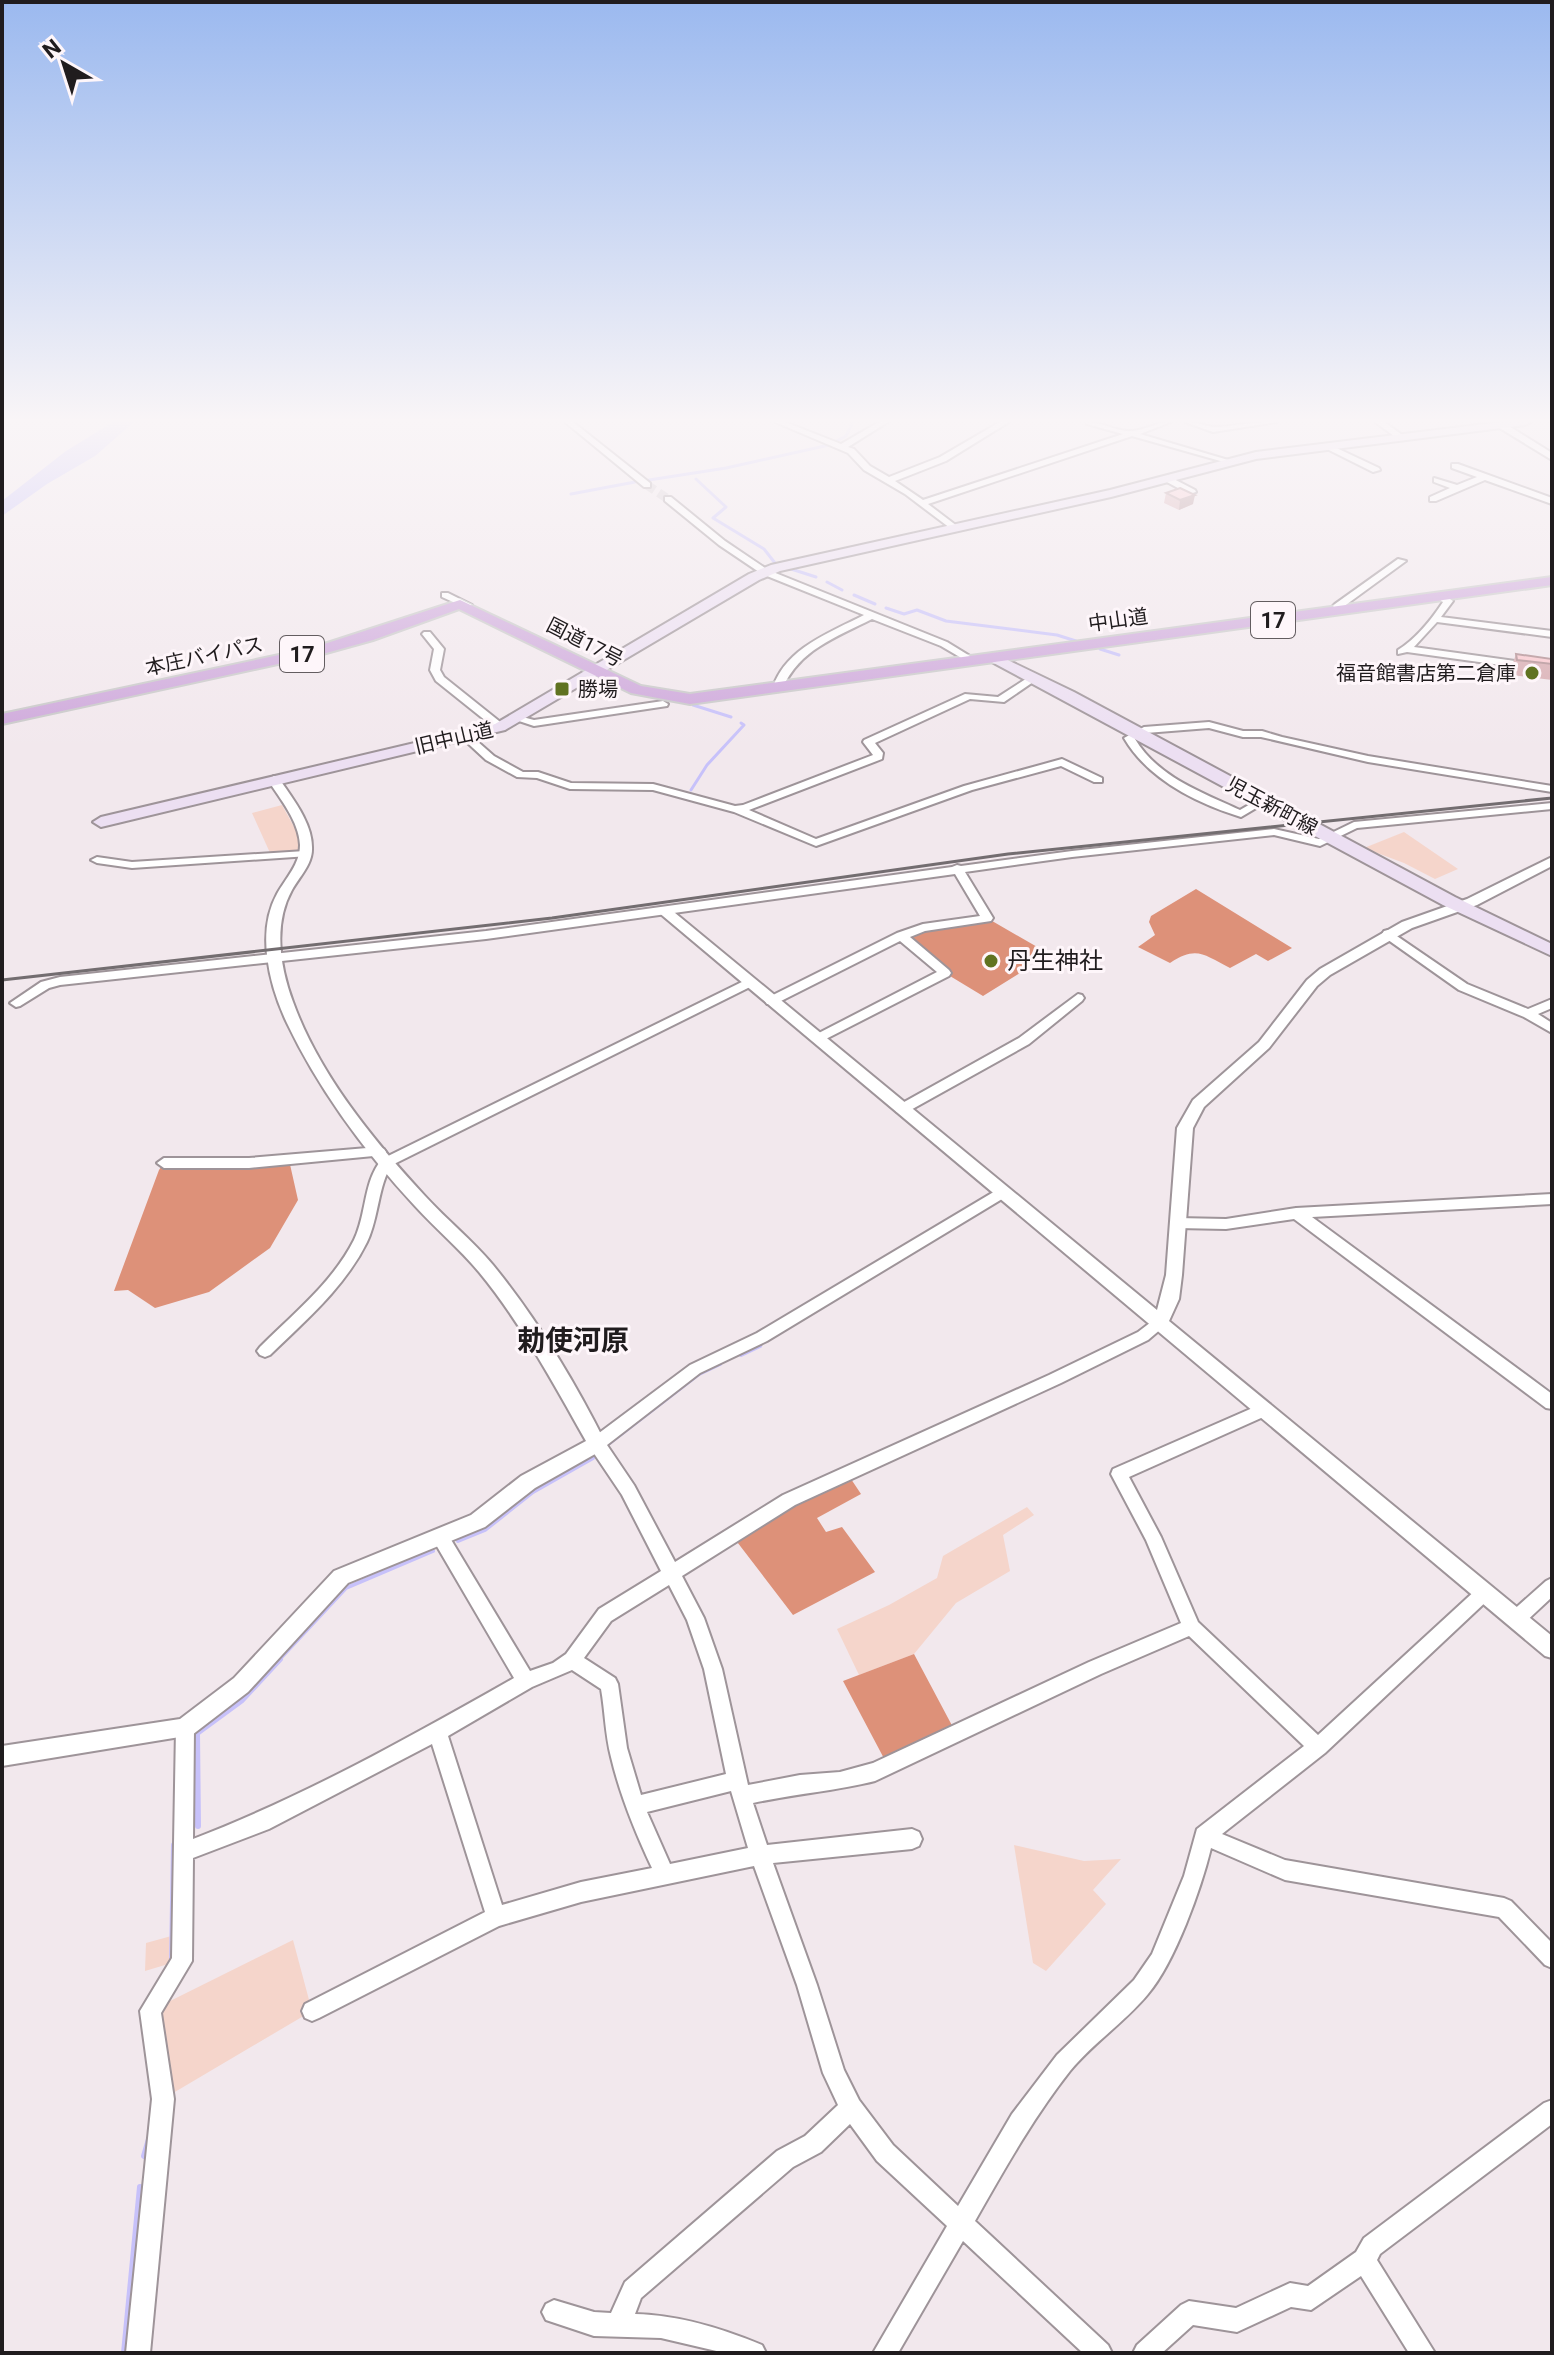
<svg xmlns="http://www.w3.org/2000/svg" width="1554" height="2355" font-family="Roboto,'Noto Sans JP',sans-serif">
	<rect width="100%" height="100%" fill="#f2e8ed"/>
	<!-- green -->
	<path fill="#f5d5cb" d="M282,805L298,834L302,850L271,855L252,813Z
		M1404,832L1458,869L1435,879L1404,863L1364,848Z
		M1027,1507L1034,1515L1003,1535L1010,1571L956,1603L914,1654L859,1675L837,1629L889,1605L937,1578L943,1556Z
		M1014,1845L1084,1861L1121,1859L1093,1890L1106,1904L1046,1971L1033,1963Z
		M175,1935V1962L145,1971L146,1943Z
		M293,1940L312,2011L163,2099L150,2011Z"/>
	<!-- forest -->
	<path fill="#dd9179" d="M1196,889L1292,948L1268,961L1256,954L1230,968C1204,955 1197,945 1170,963L1138,947L1155,935L1149,922L1151,916Z
		M987,918L1039,948L1020,973L983,996L945,973L901,936Z
		M289,1160L298,1200L270,1248L209,1292L155,1308L128,1290L114,1291L159,1170L164,1163Z
		M847,1473L861,1494L817,1518L826,1532L842,1527L875,1572L793,1615L731,1534Z
		M914,1654L956,1733L888,1766L843,1681Z"/>
	<!-- water -->
	<path fill="#c7c1fa" d="M113,422H134L95,456L47,484L2,516V501L66,451Z"/>
	<g fill="none" stroke-linecap="round" stroke-linejoin="round">
		<!-- stream-far2 -->
		<path stroke="#c7c1fa" stroke-width="3" d="M696,479L726,507L713,518L764,549L775,563
			M649,480L726,468L829,445L846,436L853,422
			M571,494L635,482
			M788,568L816,577
			M827,582L842,590
			M854,595L875,604
			M886,608L904,614L917,610L946,621L1057,635L1076,641
			M1100,649L1119,655
			M693,705L731,717
			M691,790L707,765L744,725L741,723"/>
		<!-- stream-far1 -->
		<path stroke="#c7c1fa" stroke-width="4" d="M741,1355L760,1346
			M607,1445L699,1374L720,1364
			M458,1541L485,1530L533,1492L593,1458
			M278,1661L346,1588L433,1551"/>
		<!-- stream -->
		<path stroke="#c7c1fa" stroke-width="6" d="M198,1826L197,1733L242,1700L280,1659
			M172,1960L174,1845
			M144,2156L149,2139
			M124,2353L140,2187"/>
		<!-- minor-tunnel -->
		<path stroke="#d2c9ce" stroke-width="9" stroke-dasharray="9 5" stroke-linecap="butt" d="M647,485L668,499"/>
		<!-- minor casing -->
		<g stroke="#9e9499" stroke-width="4">
			<path id="minor" d="M565,422H573L650,483V487H644Z
				M775,422H785L841,444L879,422H888L848,447L854,449L870,466L889,477L940,457L1000,422H1009L946,461L895,481L923,500L1123,434L1087,424L1086,422C1102,422 1117,432 1132,431C1145,430 1157,422 1171,422L1140,434L1235,462L1231,464L1132,436L928,504L957,526L958,528L954,531L905,494L864,470L848,453Z
				M1185,422C1196,421 1206,427 1217,427C1237,426 1257,421 1277,422L1213,432Z
				M1375,422H1384L1405,437L1398,439Z
				M1328,444L1379,468L1380,470L1373,472L1325,448L1324,446Z
				M1452,464H1458L1552,498V504L1485,480L1436,501H1430V497L1450,488L1434,482V478L1457,485L1477,477L1452,468Z
				M1168,476L1195,490L1196,492L1189,494L1165,481L1164,479Z
				M665,497H671L725,541L768,570L947,642L978,661L970,663L941,646L872,619C835,638 800,649 782,689H774L773,687C786,648 831,632 864,615L762,574L719,545L665,501Z
				M1398,559L1406,561L1343,607L1347,611L1345,613H1339L1333,606L1335,604Z
				M442,593H448L472,605L464,607L442,597Z
				M1442,594L1453,601L1441,617L1552,631V637L1437,622L1414,647L1552,666V672L1407,652L1398,654V650C1417,638 1431,620 1443,602L1437,597Z
				M424,632H430L444,649L440,670L444,677L504,725V729H496L436,681L430,670L434,649L422,634Z
				M1032,675L1036,676V680L1004,702L970,699L875,743L883,753L882,759L749,810L816,839L964,786L1062,759L1102,778V782H1094L1061,766L972,790L816,846L734,812L653,790L570,789L537,778L517,777L486,760L460,736L465,733L469,734L494,756L523,772H538L571,783L653,784L735,806L743,805L873,755L863,742L864,740L965,694L998,697Z
				M663,701L668,704L667,706L534,726L510,718L515,715L534,720Z
				M1209,722L1243,731H1262L1282,737L1368,756L1552,786V792L1368,762L1261,737H1243L1209,728L1146,733L1135,739C1158,777 1201,792 1240,810L1259,799H1267L1268,801L1241,817C1196,803 1148,779 1124,738L1144,727Z
				M1552,803V809L1357,828L1320,846L1274,835L1072,857L965,872L993,918L991,921L925,931L910,937L949,970L951,973L949,976L818,1043L812,1039L813,1036L937,972L900,941L775,1004H767L765,1001L767,998L897,933L923,924L980,916L955,874L486,939L60,985L49,988L20,1006L16,1007L10,1003L41,982L60,977L486,931L952,867L957,865L961,866L1072,851L1274,829L1319,839L1354,822Z
				M305,851L311,854L309,856L132,868L97,863L91,860L97,857L132,862Z
				M1388,930L1467,984L1528,1009L1552,999V1008L1538,1014L1552,1023V1033L1524,1017L1459,990L1384,937L1382,934L1384,931Z
				M750,978L756,982L754,985L392,1165C378,1184 379,1218 367,1242C345,1287 305,1321 270,1355L265,1357L260,1355L257,1351L260,1347C293,1314 333,1282 354,1240C367,1213 363,1182 382,1159Z
				M1078,994L1082,995L1084,998L1082,1001L1029,1044L907,1112H897L895,1109L897,1106L1019,1038Z
				M379,1147L384,1149L386,1152L384,1155L249,1168H164L157,1163L164,1158H249Z
				M1002,1187L1009,1192L1007,1196L767,1341L700,1373L607,1445L634,1485L675,1562L783,1495L1049,1375L1138,1332L1155,1319H1165L1168,1323L1148,1340L1061,1383L795,1505L682,1576L704,1618L722,1669L748,1785L800,1775L840,1772L873,1763L1089,1662L1181,1623L1146,1540L1111,1474L1113,1469L1264,1403L1270,1404L1272,1409L1270,1414L1129,1477L1161,1537L1198,1622L1318,1735L1478,1588L1484,1585L1490,1588L1493,1593L1490,1598L1325,1753L1222,1834L1285,1860L1504,1898L1511,1901L1552,1943V1968L1545,1965L1499,1917L1285,1880L1211,1848C1201,1889 1175,1962 1148,1994C1125,2022 1093,2043 1070,2071C1033,2118 1004,2170 975,2221L1108,2345L1112,2353H1083L963,2241L898,2353H873L947,2226L877,2161L850,2124L821,2152L793,2167L641,2298L635,2314C679,2315 721,2328 762,2345L766,2353H725L661,2338L594,2336L546,2320L542,2312L546,2304L554,2300L594,2312L611,2313L625,2282L777,2151L805,2136L838,2105L823,2073L797,1985L754,1866L581,1902L499,1926L319,2018L312,2021L305,2018L302,2011L305,2004L485,1912L432,1744L269,1829L193,1858L192,1961L161,2013L174,2099L150,2353H126L152,2099L140,2011L172,1958L176,1728L178,1722L185,1719L192,1722L194,1728L193,1839C305,1796 410,1737 514,1678L435,1543L433,1538L435,1533L441,1531L447,1533L530,1671L553,1663L566,1654L599,1609L661,1571L622,1495L591,1449L589,1444L591,1439L690,1365L757,1333ZM669,1585L687,1620L704,1669L726,1774L641,1795L627,1748L618,1684L615,1678L584,1658L611,1621ZM1189,1636L1304,1746L1197,1829L1184,1876L1152,1954L1134,1980L1057,2055L1012,2114L958,2206L893,2145L859,2100L844,2070L817,1985L773,1863L912,1849L919,1846L922,1839L919,1832L912,1829L767,1845L753,1803C794,1794 835,1791 875,1781L1101,1674ZM572,1670L601,1689C605,1711 605,1734 611,1757C620,1795 635,1832 652,1868L581,1882L502,1905L448,1736L532,1687ZM731,1791L748,1848L670,1864L647,1812Z
				M1552,1194V1204L1312,1217L1552,1394V1409L1546,1408L1294,1219L1226,1229L1177,1228L1172,1227L1170,1223L1172,1219L1177,1218L1226,1219L1296,1208Z
				M1552,1578V1597L1522,1625L1516,1627L1510,1625L1507,1619L1510,1613L1546,1581Z
				M1552,2100V2124L1380,2254L1377,2260L1435,2353H1409L1361,2276L1311,2310L1291,2307L1237,2332L1193,2325L1162,2353H1133L1137,2345L1181,2305L1189,2301L1236,2308L1290,2283L1308,2286L1356,2252L1364,2238L1544,2103Z"/>
		</g>
		<!-- tertiary casing -->
		<g stroke="#9e9499" stroke-width="4">
			<path id="tertiary" d="M1498,423H1504L1552,453V460L1498,427Z
				M274,776L278,777C292,798 312,822 312,847C313,864 300,876 292,890C273,924 280,967 293,1002C319,1074 373,1140 425,1196C447,1220 472,1240 493,1265C537,1319 575,1382 606,1444L604,1449L535,1488L485,1527L348,1583L248,1692L192,1735L2,1766V1746L180,1719L234,1678L334,1571L471,1515L521,1476L586,1441C553,1383 521,1323 479,1272C459,1248 436,1229 415,1206C365,1152 319,1090 287,1023C269,985 256,932 277,894C286,878 300,864 300,845C299,821 280,799 268,780Z
				M1552,857V866L1477,905L1412,928L1330,975L1317,986L1269,1048L1204,1107L1193,1128L1182,1275L1179,1299L1169,1321L1552,1636V1658L1545,1656L657,911L659,908H669L1157,1310L1166,1275L1177,1128L1193,1100L1259,1042L1307,980L1320,969L1402,922L1467,899Z"/>
		</g>
		<!-- secondary casing -->
		<g stroke="#9e9499" stroke-width="4">
			<path id="secondary" d="M1502,422H1531L1525,425L1256,459L1111,497L780,571L759,580L505,730L101,827L93,822L101,817L495,724L749,574L771,565L1110,490L1256,452Z
				M995,654L1074,692L1455,897L1552,944V956L1443,905L990,661L988,658Z"/>
		</g>
		<!-- trunk casing -->
		<g stroke="#c9c9c9" stroke-width="4">
			<path id="trunk" d="M1552,577V585L690,704L631,693L459,609L373,640L319,655L2,724V714L312,648L460,600L641,686L690,694Z"/>
		</g>
		<!-- minor -->
		<use href="#minor" fill="#fff" fill-rule="evenodd"/>
		<!-- tertiary -->
		<use href="#tertiary" fill="#fff" fill-rule="evenodd"/>
		<!-- secondary -->
		<use href="#secondary" fill="#ecdff2" fill-rule="evenodd"/>
		<!-- trunk -->
		<use href="#trunk" fill="#cea8db" fill-rule="evenodd"/>
		<!-- rail -->
		<path stroke="#736d70" stroke-width="3" d="M2,980L552,918L1008,854L1552,798"/>
	</g>
	<!-- wall -->
	<path fill="#d7aaaf" d="M1166,493L1193,504L1179,510L1164,503Z
		M1516,654L1552,659V680L1511,675V669Z"/>
	<!-- shaded-wall -->
	<path fill="#af8b8f" d="M1195,495L1193,504L1179,510L1180,500Z"/>
	<!-- building -->
	<path fill="#fac6cc" stroke="#af8b8f" stroke-width="2" d="M1180,488L1195,495L1180,500L1166,493Z
		M1516,654L1552,659V664L1517,660Z"/>
	<!-- sky -->
	<linearGradient id="sky" x2="0" y2="1"><stop stop-color="#9bb9ef"/><stop offset="0.56" stop-color="#f9f5f7"/><stop offset="1" stop-color="#f9f5f7" stop-opacity="0"/></linearGradient>
	<rect width="1554" height="751" fill="url(#sky)"/>
	<!-- markers -->
	<g fill="#607321" stroke="#fef6fa" stroke-width="3">
		<circle cx="1532" cy="673" r="8"/>
		<rect x="554" y="681" width="16" height="16" rx="4"/>
		<circle cx="991" cy="961" r="8"/>
	</g>
	<g text-anchor="middle" dominant-baseline="central" stroke-width="6" stroke-linejoin="round" paint-order="stroke">
		<!-- far-street labels -->
		<g font-size="20" fill="#201c1e" stroke="#fef6fa">
			<text transform="translate(1118 620) rotate(-8)">中山道</text>
			<text transform="translate(585 642) rotate(27)">国道17号</text>
			<text transform="translate(204 656) rotate(-12)">本庄バイパス</text>
			<text transform="translate(454 738) rotate(-13)">旧中山道</text>
			<text transform="translate(1272 806) rotate(28)">児玉新町線</text>
		</g>
		<!-- far-poi labels -->
		<g font-size="20" fill="#201c1e" stroke="#fef6fa" text-anchor="end">
			<text x="1516" y="673">福音館書店第二倉庫</text>
			<text x="578" y="689" text-anchor="start">勝場</text>
		</g>
		<!-- shield labels -->
		<g fill="#fef6fa" stroke="#635d60" stroke-width="2">
			<rect x="1251" y="602" width="44" height="36" rx="6"/>
			<rect x="280" y="636" width="44" height="36" rx="6"/>
		</g>
		<g font-size="22" font-weight="bold" fill="#201c1e">
			<text x="1273" y="620">17</text>
			<text x="302" y="654">17</text>
		</g>
		<!-- poi labels -->
		<g font-size="24" fill="#201c1e" stroke="#fef6fa" text-anchor="start">
			<text x="1007" y="961">丹生神社</text>
		</g>
		<!-- quarter labels -->
		<g font-size="28" font-weight="bold" fill="#201c1e" stroke="#fef6fa">
			<text x="573" y="1340">勅使河原</text>
		</g>
	</g>
	<!-- border -->
	<rect width="1554" height="2355" fill="none" stroke="#201c1e" stroke-width="8"/>
	<!-- north arrow -->
	<g transform="translate(64 64) rotate(321)" stroke="#fef6fa" stroke-width="6" paint-order="stroke">
	<path d="M0-6L14 30L0 20L-14 30Z" fill="#201c1e"/>
	<text y="-12" font-size="22" font-weight="bold" text-anchor="middle" fill="#201c1e">N</text>
	</g>
</svg>
